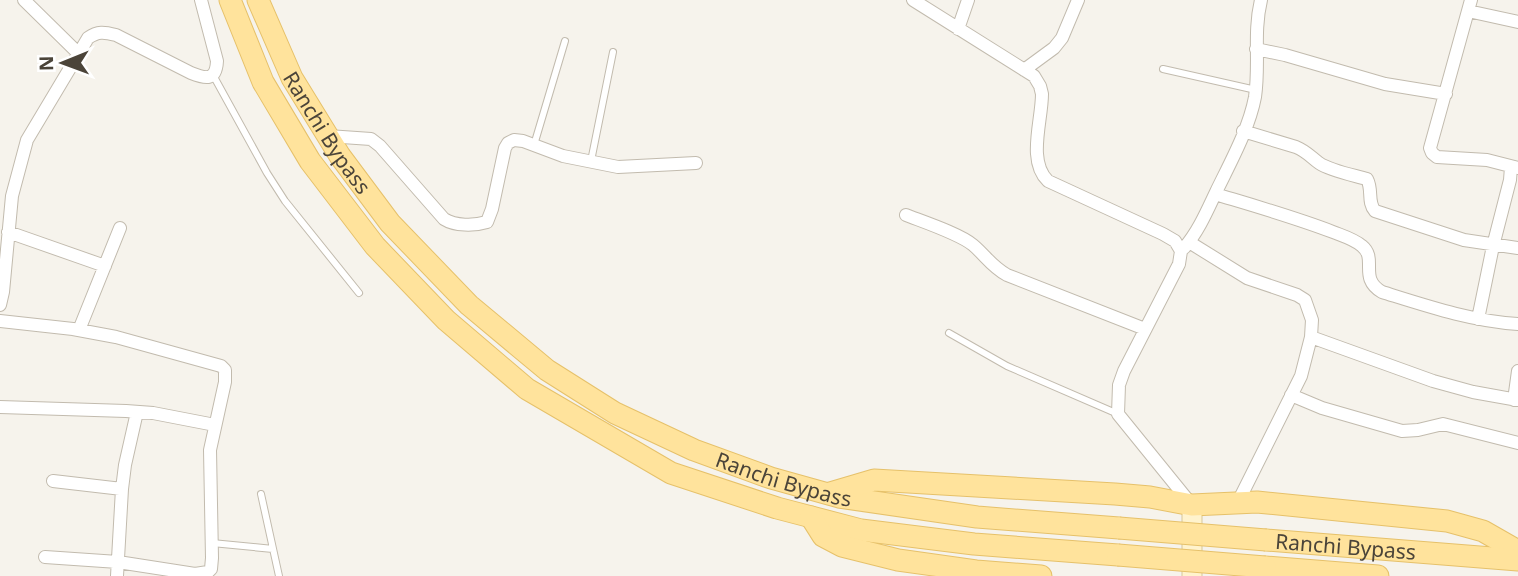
<svg xmlns="http://www.w3.org/2000/svg" width="1518" height="576" font-family="'Noto Sans',sans-serif">
	<rect width="100%" height="100%" fill="#f6f3ec"/>
	<g fill="none" stroke-linecap="round" stroke-linejoin="round">
		<!-- lane casing -->
		<g stroke="#c2bbae" stroke-width="8">
			<path id="lane" d="M1163,69L1256,90
				M213,75L267,173L285,201L359,293
				M534,145L565,41
				M591,161L613,52
				M949,333L1007,366L1118,414
				M261,494L279,576
				M212,543L273,549"/>
		</g>
		<!-- street casing -->
		<g stroke="#c2bbae" stroke-width="14">
			<path id="street" d="M24,0L79,54
				M913,0L1034,76L1040,86L1042,94C1042,121 1027,161 1048,181L1163,234L1175,241L1181,251L1179,264L1124,371L1119,385L1118,414L1191,504
				M1471,0L1430,148L1432,153L1437,157L1487,160L1518,168
				M1468,11L1518,22
				M958,29L968,0
				M1256,49L1285,55L1385,84L1446,94
				M1024,70L1054,48L1062,38L1078,0
				M1243,131L1296,147C1306,151 1311,157 1319,163C1331,171 1353,175 1367,179C1373,190 1367,202 1375,211L1464,240L1518,248
				M328,136L371,139L380,146L444,219C455,226 474,226 487,222L492,209L505,148L508,143L514,140L523,141L563,156L618,167L696,163
				M1215,194C1255,206 1294,217 1333,232C1343,236 1354,239 1362,246C1378,259 1358,278 1382,292C1427,306 1471,321 1518,324
				M906,215C924,222 960,234 973,245C986,256 991,266 1007,275L1145,329
				M8,232L105,266
				M1189,242L1247,278L1297,295L1305,300L1312,320L1311,337L1301,376L1238,502
				M1184,248C1198,232 1207,211 1216,192C1230,163 1249,129 1255,97C1260,64 1253,33 1261,0
				M0,305L3,292L12,196L27,140L88,38C98,31 104,32 116,35L191,73C206,79 216,81 217,61L201,0
				M1478,319L1493,246L1510,180L1511,167
				M0,321L73,329L116,337L221,366L225,370V382L210,450L212,558L211,569L208,572L195,574L118,562L45,557
				M79,330L120,228
				M1311,337L1433,381L1473,392L1518,400
				M1291,395L1322,408L1402,431L1418,430L1443,424L1518,443
				M1514,400L1518,371
				M0,407L126,411L153,413L215,425
				M53,481L122,489
				M117,576L122,489L125,465L137,412"/>
		</g>
		<!-- secondary casing -->
		<g stroke="#d6c79b" stroke-width="21">
			<path id="secondary" d="M1192,505V576"/>
		</g>
		<!-- primary casing -->
		<g stroke="#e6c16a" stroke-width="23">
			<g id="primary">
				<path d="M230,0L263,82L310,161L375,246L446,320L527,389L671,473L777,508L861,530L974,544L1118,555"/>
				<path id="s1" d="M258,0L292,78L340,156L390,223L469,305L547,370L615,413L694,450L771,478L839,497L977,517L1119,528"/>
				<path d="M830,493L874,480L1115,494L1150,497L1192,505L1257,502L1447,521L1483,531L1518,551"/>
				<path d="M811,517L823,536L842,546L898,560L976,571L1041,576"/>
				<path id="s2" d="M1266,540L1518,560"/>
				<path d="M1265,567L1378,576"/>
			</g>
		</g>
		<!-- lane -->
		<use href="#lane" stroke="#fff" stroke-width="6"/>
		<!-- street -->
		<use href="#street" stroke="#fff" stroke-width="12"/>
		<!-- secondary -->
		<use href="#secondary" stroke="#fff3cd" stroke-width="19"/>
		<!-- primary -->
		<use href="#primary" stroke="#ffe39c" stroke-width="21"/>
		<!-- primary-bridge casing -->
		<g stroke="#e6c16a" stroke-width="23" stroke-linecap="butt">
			<path id="primary-bridge" d="M1119,528L1266,540
				M1118,555L1265,567"/>
		</g>
		<!-- primary-bridge -->
		<use href="#primary-bridge" stroke="#ffe39c" stroke-width="21"/>
	</g>
	<g text-anchor="middle" dominant-baseline="central" stroke-width="5" stroke-linejoin="round" paint-order="stroke">
		<!-- street labels -->
		<g font-size="21" fill="#4b4439" stroke="#fff">
			<text stroke="none"><textPath href="#s1" startOffset="150">Ranchi Bypass</textPath></text>
			<text stroke="none"><textPath href="#s1" startOffset="738">Ranchi Bypass</textPath></text>
			<text stroke="none"><textPath href="#s2" startOffset="80">Ranchi Bypass</textPath></text>
		</g>
	</g>
	<!-- north arrow -->
	<g transform="translate(63 63) rotate(269)" stroke="#ffffff" stroke-width="5" paint-order="stroke">
	<path d="M0-5L12 26L0 18L-12 26Z" fill="#4b4439"/>
	<text y="-10" font-size="19" font-weight="bold" text-anchor="middle" fill="#4b4439">N</text>
	</g>
</svg>
